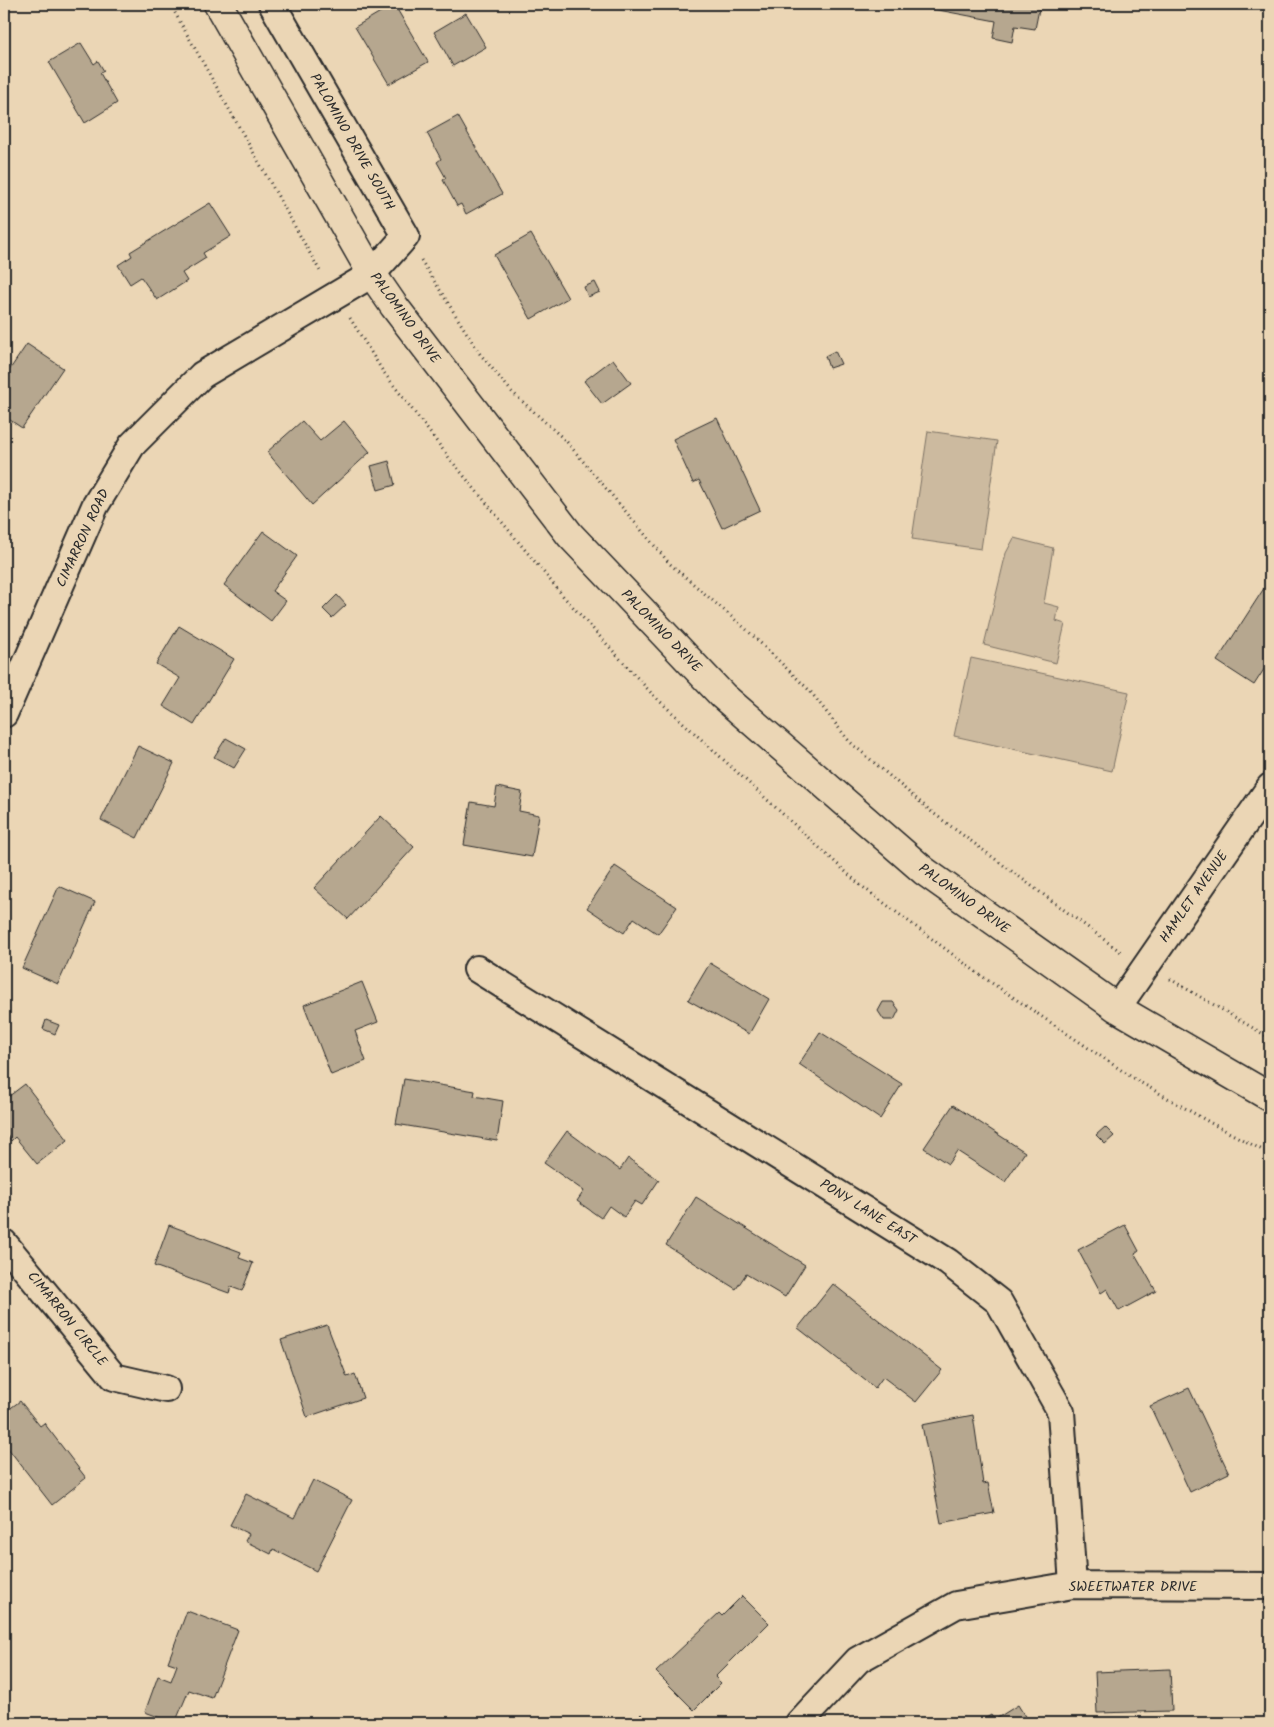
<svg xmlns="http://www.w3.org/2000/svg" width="1274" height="1727" font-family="Kalam,sans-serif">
	<rect width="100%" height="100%" fill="#ebd6b5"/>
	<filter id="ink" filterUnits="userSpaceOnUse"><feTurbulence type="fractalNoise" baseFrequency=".02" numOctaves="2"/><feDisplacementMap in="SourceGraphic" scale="10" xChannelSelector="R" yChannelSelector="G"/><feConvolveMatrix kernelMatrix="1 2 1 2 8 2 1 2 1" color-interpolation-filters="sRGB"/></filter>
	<g filter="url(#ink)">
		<!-- green -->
		<path fill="#ccba9f" stroke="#7c7265" d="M928,431L997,441L981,549L912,539Z
			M1014,538L1053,548L1044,603L1059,607L1056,621L1065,624L1056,663L984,645L1006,553Z
			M971,658L1129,692L1112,771L954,736Z"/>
		<!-- building -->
		<path fill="#b6a78f" stroke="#2b2b2b" d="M394,4L428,62L389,84L355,27Z
			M934,4H1040L1035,29L1015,26L1012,42L993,38L996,21L933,9Z
			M466,13L486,47L453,66L434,32Z
			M81,43L94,64L98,61L104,71L100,73L117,103L85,123L49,62Z
			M458,116L502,194L466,214L461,204L457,206L443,180L446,178L437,162L441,159L427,133Z
			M210,203L231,236L203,253L206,258L182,273L187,281L157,300L141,277L130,284L118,265L132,256L130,252Z
			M531,234L568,298L531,319L494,255Z
			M595,282L600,292L588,297L584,287Z
			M27,344L63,368L22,428L4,416V378Z
			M835,351L841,364L829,368L825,356Z
			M613,359L631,383L602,404L584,381Z
			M717,418L760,510L722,528L699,480L693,483L673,439Z
			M302,421L320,441L344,421L370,452L312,505L267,452Z
			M389,461L395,485L378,490L371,466Z
			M263,531L297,556L272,591L286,601L271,621L224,585Z
			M1270,579V660L1254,685L1217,661Z
			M337,595L346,605L332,618L323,609Z
			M179,626L234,659L194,725L163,706L180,678L156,664Z
			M226,738L246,749L234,768L214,757Z
			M138,746L174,763L137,838L101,820Z
			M497,787L522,792L519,811L539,815L532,857L464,845L471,802L494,806Z
			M381,816L414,847L348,919L314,888Z
			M615,866L677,907L658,934L634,918L624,933L587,908Z
			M59,886L95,902L58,984L22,968Z
			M710,963L769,999L749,1034L688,1000Z
			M362,982L378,1022L355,1031L366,1061L331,1075L304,1005Z
			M883,1002H893L899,1010L894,1020H884L878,1011Z
			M46,1020L59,1025L55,1034L43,1029Z
			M820,1032L902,1084L880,1119L799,1064Z
			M404,1079L475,1091L474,1096L503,1101L497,1141L396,1124Z
			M25,1084L68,1140L37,1164L15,1137L11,1141L4,1131V1100Z
			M953,1105L1025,1152L1005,1182L957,1151L948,1164L924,1148Z
			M1105,1127L1114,1136L1105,1144L1096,1135Z
			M567,1131L620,1170L628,1158L659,1180L642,1205L635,1201L624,1217L609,1206L601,1218L577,1201L584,1191L544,1163Z
			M696,1197L805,1265L785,1297L746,1274L736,1289L666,1245Z
			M169,1225L241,1252L239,1258L253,1263L242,1291L231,1287L229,1293L154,1266Z
			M1125,1225L1139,1251L1135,1254L1156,1291L1119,1311L1107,1289L1101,1293L1078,1250Z
			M833,1284L942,1370L916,1402L883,1377L875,1388L798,1328Z
			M327,1325L347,1377L355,1374L363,1398L307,1417L281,1340Z
			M1189,1388L1229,1473L1190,1492L1150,1406Z
			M20,1401L40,1426L44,1423L86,1478L52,1505L4,1443V1413Z
			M973,1415L983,1484L988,1483L994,1513L941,1523L922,1425Z
			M313,1480L352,1500L316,1571L273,1549L271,1554L245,1541L249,1534L230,1525L246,1494L294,1518Z
			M742,1596L769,1623L715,1677L721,1683L694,1710L656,1672L719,1613L722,1616Z
			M187,1611L238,1630L212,1698L189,1690L175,1723L145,1712L158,1676L171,1681L177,1665L168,1662Z
			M1170,1669L1172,1711L1097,1713L1095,1672Z
			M1018,1705L1029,1723H978L991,1715L994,1720Z
			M641,1714L651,1723H632Z"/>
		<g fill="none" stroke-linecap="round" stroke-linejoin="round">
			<!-- minor casing -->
			<g stroke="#2b2b2b" stroke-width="30">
				<path id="minor" d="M4,714L95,506L132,445L202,375L372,274L406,236L272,4
					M477,969L948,1262L999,1302L1061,1412L1073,1585
					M1117,1008L1270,787
					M4,1243L114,1377L166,1389
					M799,1723L858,1660L956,1605L1073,1585L1270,1586"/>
			</g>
			<!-- tertiary casing -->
			<g stroke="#2b2b2b" stroke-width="31">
				<path id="tertiary" d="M218,4L372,274L394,306L570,535L723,696L924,871L1117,1008L1270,1097"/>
			</g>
			<!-- path -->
			<path stroke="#2b2b2b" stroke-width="3" stroke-dasharray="1 4" stroke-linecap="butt" d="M170,4L321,273
				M421,260L480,354L512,392L566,441L670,564L747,630L810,691L849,741L933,813L1121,952
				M350,318L382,370L450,459L564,597L653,695L859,884L983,977L1133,1078L1209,1122L1270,1154
				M1170,979L1270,1038"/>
			<!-- minor -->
			<use href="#minor" stroke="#ebd6b5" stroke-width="26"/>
			<!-- tertiary -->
			<use href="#tertiary" stroke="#ebd6b5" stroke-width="28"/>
		</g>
	</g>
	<g text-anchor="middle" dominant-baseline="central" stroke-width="4.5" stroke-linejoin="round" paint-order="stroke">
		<!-- street labels -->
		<g font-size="14" fill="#2b2b2b" stroke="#ebd6b5">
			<text transform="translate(352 142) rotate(60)">PALOMINO DRIVE SOUTH</text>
			<text transform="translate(405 318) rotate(54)">PALOMINO DRIVE</text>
			<text transform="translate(83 538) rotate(-65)">CIMARRON ROAD</text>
			<text transform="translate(661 631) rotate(46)">PALOMINO DRIVE</text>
			<text transform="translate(1194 897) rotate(-55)">HAMLET AVENUE</text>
			<text transform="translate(964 899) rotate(36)">PALOMINO DRIVE</text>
			<text transform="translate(868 1212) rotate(32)">PONY LANE EAST</text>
			<text transform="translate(67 1319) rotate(51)">CIMARRON CIRCLE</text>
			<text x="1133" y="1587">SWEETWATER DRIVE</text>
		</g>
	</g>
	<!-- margin -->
	<rect width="1274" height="1727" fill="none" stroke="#ebd6b5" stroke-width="20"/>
	<rect x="10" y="10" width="1254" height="1707" fill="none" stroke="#2b2b2b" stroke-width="2" filter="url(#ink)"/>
</svg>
